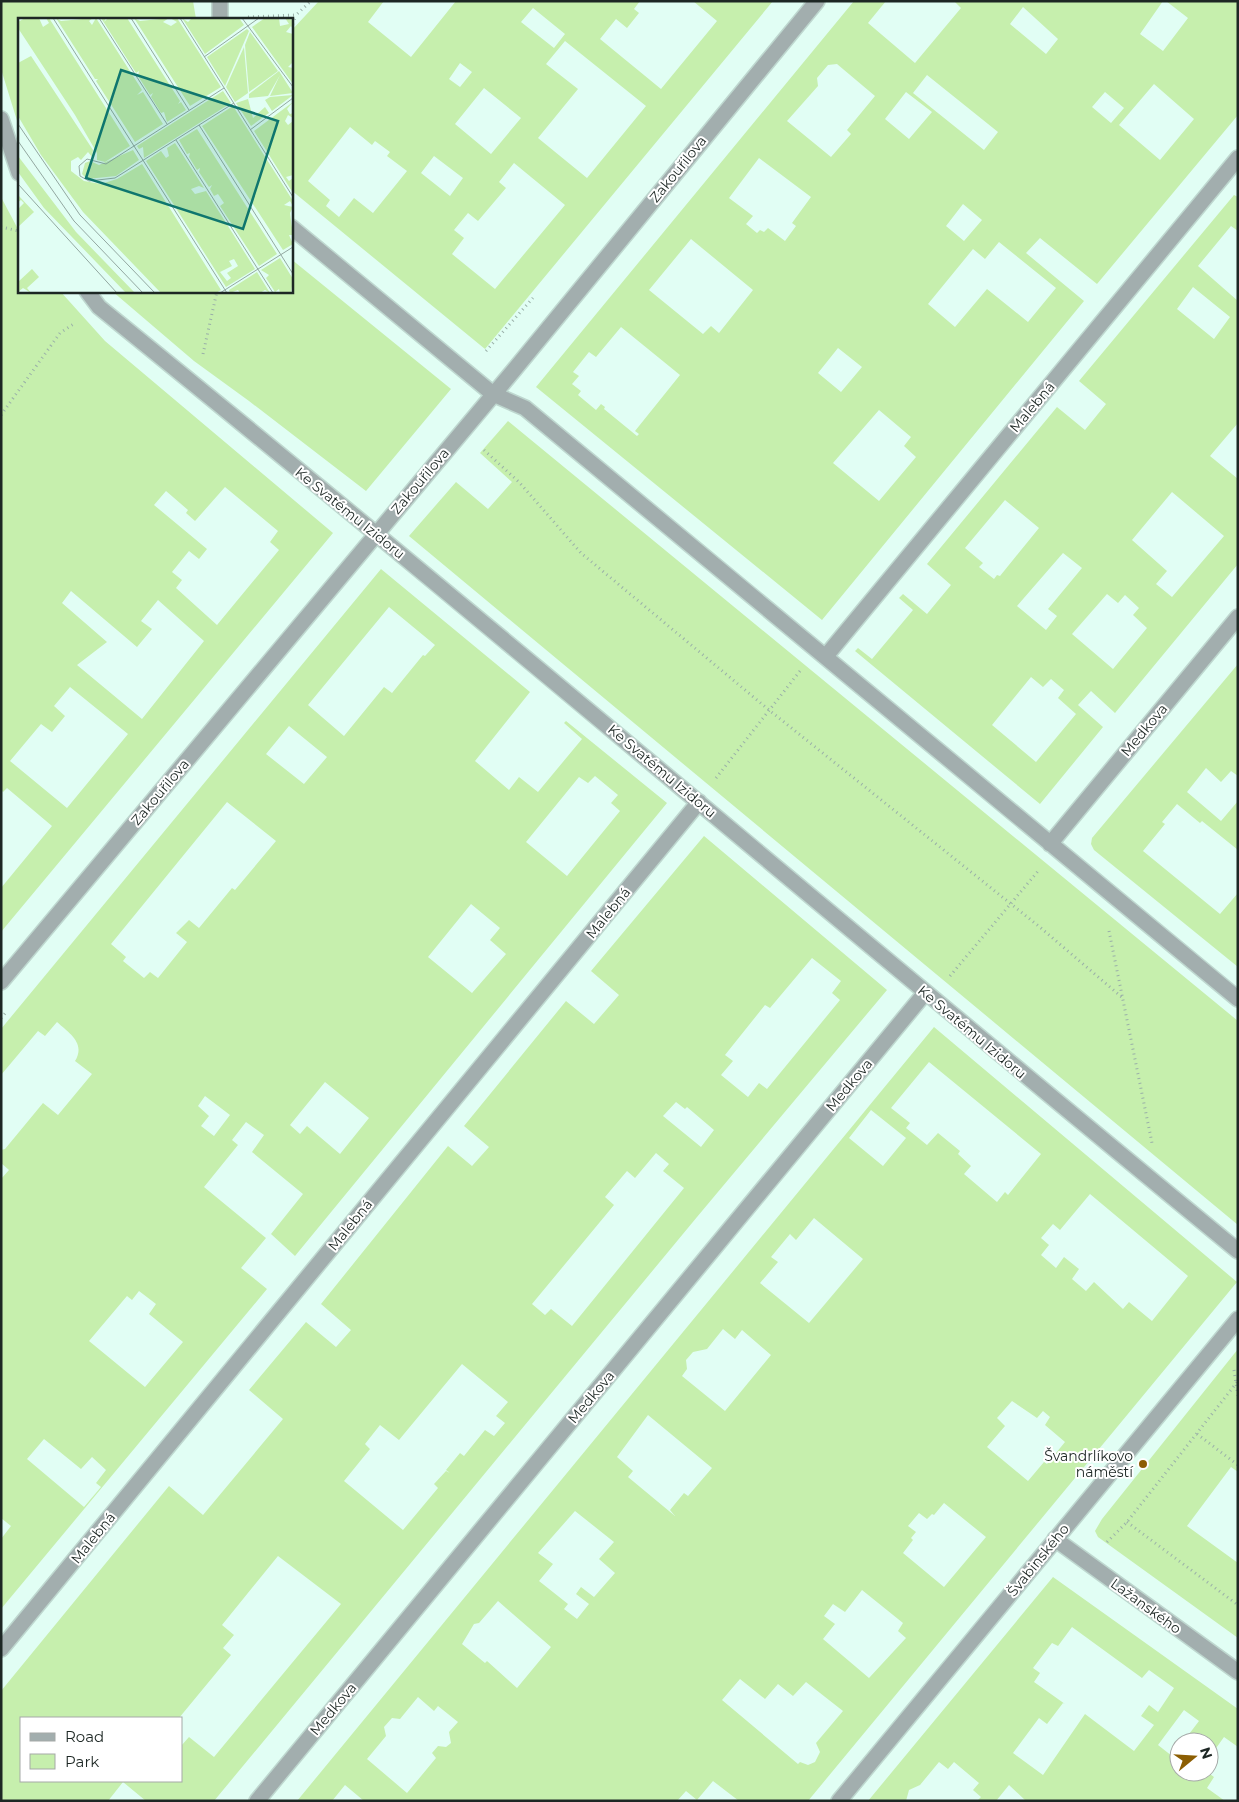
<svg xmlns="http://www.w3.org/2000/svg" width="1239" height="1802" font-family="Montserrat,sans-serif">
	<rect width="100%" height="100%" fill="#e1fef4"/>
	<!-- green -->
	<path fill="#c6efad" fill-rule="evenodd" d="M1,1H193L196,19H19V127L1,69Z
		M319,1H384L368,22L411,57L456,1H640L634,9L639,13L627,28L616,19L600,39L661,89L717,21L693,1H773L485,349L291,190V31ZM533,8L565,34L554,48L521,22ZM565,41L646,106L587,178L538,138L578,89L546,64ZM460,63L472,72L460,87L449,79ZM484,88L521,118L491,154L455,124ZM350,127L372,145L375,141L390,152L387,156L407,171L373,213L354,198L339,217L326,206L330,200L308,181ZM434,156L463,178L450,196L421,173ZM514,163L565,205L495,289L452,254L464,238L454,230L468,213L478,221L506,188L499,182Z
		M854,1H886L868,23L915,63L961,8L954,1H1163L1140,34L1163,51L1188,18L1166,1H1238V115L1097,284L1040,238L1026,253L1084,301L822,620L536,387ZM1023,7L1058,39L1046,54L1010,24ZM837,64L875,96L847,130L851,134L831,157L787,121L818,86L817,78L828,65ZM927,75L998,132L984,150L913,93ZM1154,84L1194,119L1160,160L1119,125ZM906,92L932,112L909,139L885,119ZM1105,92L1124,108L1111,123L1092,107ZM759,158L811,197L792,223L796,226L785,241L768,228L764,232L760,230L757,233L746,224L753,216L729,198ZM963,204L982,220L964,241L946,226ZM691,239L753,290L719,333L711,326L703,334L649,290ZM999,242L1056,288L1028,322L987,289L955,327L928,304L973,249L985,259ZM621,327L680,375L635,431L639,434L637,436L604,409L605,407L601,404L596,410L578,395L581,391L572,384L579,376L573,372L589,352L596,357ZM838,348L862,367L841,392L818,373ZM879,410L911,437L904,446L916,457L879,501L833,463Z
		M1234,195L1238,197V231L1231,226L1198,266L1238,301V423L1210,456L1238,479V564L1115,713L1091,691L1078,705L1103,727L1040,804L855,651L858,648L872,659L913,610L899,598L903,594L927,614L951,585L927,564L1057,407L1085,430L1106,404L1079,381ZM1193,287L1230,317L1214,339L1177,309ZM1172,492L1224,536L1172,597L1156,584L1167,571L1132,540ZM1005,500L1039,528L1000,576L997,575L994,579L979,567L983,563L965,548ZM1063,553L1082,568L1048,609L1057,616L1046,630L1017,606ZM1107,594L1118,603L1125,595L1139,608L1133,615L1147,628L1113,669L1072,634ZM1031,677L1043,687L1051,679L1064,690L1058,698L1076,714L1036,762L992,725Z
		M1,197L19,231V291H60L105,341L333,533L1,932V888L52,826L7,788L3,792L1,790ZM225,487L278,531L270,542L279,550L217,625L176,588L182,580L172,572L189,551L199,559L207,549L154,505L166,491L188,510L186,513L195,521ZM71,591L137,647L152,629L141,621L158,600L204,641L142,719L77,665L107,642L62,603ZM70,687L128,734L67,808L10,761L41,724L52,732L65,716L54,706Z
		M291,259L451,389L366,491L249,401L194,361L112,291H291Z
		M508,421L1238,1021V1225L409,536L456,482L488,509L512,482L480,453Z
		M381,569L530,692L475,761L509,790L519,777L538,792L582,739L564,723L566,721L667,803L295,1256L271,1234L303,1194L252,1152L264,1135L246,1122L232,1140L238,1145L204,1187L266,1238L241,1268L267,1289L1,1609V1539L11,1526L1,1518V1179L9,1170L1,1163V1150L5,1149L43,1103L58,1115L92,1074L75,1061C86,1043 69,1033 57,1022L45,1036L38,1031L1,1075V1029ZM389,607L435,645L425,656L423,655L392,693L384,687L344,736L308,705ZM289,726L327,757L304,784L266,754ZM595,776L618,795L611,803L620,811L567,876L526,842L579,777L588,783ZM227,802L276,841L235,890L232,888L199,928L189,920L176,933L187,942L158,978L150,972L144,978L123,961L126,957L111,944ZM471,904L500,928L490,940L506,954L472,993L428,957ZM325,1082L369,1118L340,1154L307,1126L300,1134L290,1125ZM205,1096L230,1115L214,1136L201,1126L209,1116L198,1106ZM139,1291L156,1304L149,1314L183,1342L145,1387L89,1341L127,1296L132,1300ZM44,1439L81,1469L92,1457L106,1470L96,1483L101,1487L84,1507L27,1459Z
		M1238,664V776L1231,771L1221,782L1206,768L1187,792L1221,821L1238,801V850L1202,821L1200,823L1177,804L1162,822L1165,824L1143,851L1220,914L1238,893V967L1094,850L1091,844L1092,838Z
		M704,836L887,990L697,1217L214,1801H146L123,1782L108,1801H1V1691L169,1486L203,1515L283,1419L249,1390L306,1322L336,1347L351,1330L321,1304L448,1146L472,1166L489,1147L464,1126L566,1001L594,1024L619,995L591,971ZM812,958L841,981L832,993L840,1000L767,1089L759,1083L748,1097L721,1075L733,1061L725,1055L765,1005L770,1008ZM676,1102L685,1109L687,1107L714,1130L701,1147L663,1116ZM656,1153L669,1164L663,1171L684,1188L572,1326L551,1309L545,1315L532,1304L614,1205L605,1197L627,1171L635,1178ZM462,1364L508,1402L496,1416L505,1423L494,1436L485,1430L464,1456L460,1453L446,1470L450,1473L446,1471L434,1484L438,1488L403,1530L344,1481L370,1449L365,1444L380,1425L399,1440ZM278,1556L341,1604L214,1757L189,1737L181,1746V1781H21V1718H179L231,1655L223,1648L234,1635L222,1625Z
		M934,1027L1237,1282L808,1801H739L713,1781L697,1800L686,1791L677,1801H364L345,1785L332,1801H297ZM929,1062L1041,1154L1008,1195L1005,1192L997,1202L964,1174L971,1166L958,1154L960,1151L938,1133L927,1145L906,1128L910,1123L891,1108ZM871,1110L906,1138L883,1166L849,1138ZM1090,1194L1188,1276L1152,1321L1129,1302L1123,1309L1094,1282L1086,1291L1072,1279L1079,1269L1064,1257L1056,1268L1041,1255L1049,1245L1041,1238L1053,1224L1060,1230ZM814,1218L863,1259L809,1323L760,1283L778,1262L771,1257L790,1234L796,1240ZM723,1329L735,1339L742,1330L771,1355L725,1411L682,1376L687,1369L686,1360L693,1352L707,1349ZM1012,1401L1037,1418L1043,1411L1050,1417L1045,1425L1065,1442L1047,1464L1044,1462L1028,1481L987,1447L1005,1426L997,1418ZM648,1415L712,1468L688,1496L684,1493L670,1510L675,1516L628,1477L633,1471L617,1457ZM944,1503L986,1537L944,1587L903,1553L913,1540L911,1538L916,1532L908,1526L919,1513L927,1519L932,1514L934,1515ZM575,1511L614,1542L599,1559L615,1573L594,1597L581,1587L576,1594L589,1604L577,1619L564,1609L568,1604L539,1581L553,1564L538,1553ZM862,1590L903,1623L898,1631L906,1638L869,1678L823,1639L835,1624L824,1616L833,1604L845,1612ZM498,1601L551,1647L517,1688L487,1661L485,1663L462,1644L474,1624L479,1623ZM740,1679L765,1699L778,1684L793,1696L806,1682L843,1711L816,1743L820,1752L815,1762L808,1765L800,1762L798,1764L722,1700ZM418,1697L434,1711L438,1706L458,1722L449,1732L451,1743L446,1747L438,1746L432,1753L436,1758L407,1793L367,1759L386,1736L384,1727L392,1718L400,1719Z
		M1238,1349V1472L1231,1467L1187,1526L1238,1563V1638L1098,1537L1095,1531L1102,1519Z
		M1053,1577L1238,1709V1747L1224,1737L1209,1758V1742H1183L1199,1721L1184,1710L1158,1745L1172,1756L1179,1748V1772H1207L1214,1777L1207,1788L1225,1801H1026L1009,1785L996,1801H977L981,1797L973,1790L979,1783L954,1762L948,1769L939,1762L920,1785L909,1790L906,1801H868ZM1072,1627L1142,1678L1149,1670L1174,1688L1158,1712L1149,1705L1141,1716L1154,1725L1134,1751L1085,1714L1043,1775L1013,1753L1039,1718L1047,1724L1063,1703L1065,1704L1034,1682L1040,1673L1033,1668L1052,1643L1058,1646Z"/>
	<g fill="none" stroke-linecap="round" stroke-linejoin="round">
		<!-- minor casing -->
		<g stroke="#bed7cf" stroke-width="18">
			<path id="minor" d="M220,19V1
				M1,119L19,173
				M291,227L493,394L525,408L1238,999
				M87,291L99,307C482,617 857,938 1238,1251
				M826,656L1238,158
				M1050,844L1238,617
				M1,982L514,370L817,1
				M1055,1539L1238,1672
				M1,1649L699,802
				M257,1801L925,993
				M839,1801L1238,1319"/>
		</g>
		<!-- path -->
		<path stroke="#9ab0a8" stroke-width="3" stroke-dasharray="1 4" stroke-linecap="butt" d="M248,17L296,15L311,1
			M291,29L296,15
			M1,227L19,231
			M486,351L533,298
			M203,354L217,291
			M1,415L60,333L75,323
			M484,450L519,482L581,553L769,710L1041,928L1124,999
			M716,778L800,671
			M1109,931L1152,1143
			M950,976L1039,870
			M1,1018L7,1011
			M1234,1370L1238,1396
			M1197,1434L1238,1465
			M1127,1522L1238,1605
			M1107,1542L1127,1522L1238,1381"/>
		<!-- minor -->
		<use href="#minor" stroke="#a2aeae" stroke-width="15"/>
	</g>
	<!-- markers -->
	<circle fill="#8c5e03" stroke="#fff" stroke-width="2" cx="1143" cy="1464" r="5"/>
	<g text-anchor="middle" dominant-baseline="central" stroke-width="4" stroke-linejoin="round" paint-order="stroke">
		<!-- street labels -->
		<g font-size="14" fill="#1d2724" stroke="#fff">
			<text transform="translate(678 169) rotate(-51)">Zakouřilova</text>
			<text transform="translate(1032 407) rotate(-50)">Malebná</text>
			<text transform="translate(420 481) rotate(-50)">Zakouřilova</text>
			<text transform="translate(350 513) rotate(39)">Ke Svatému Izidoru</text>
			<text transform="translate(1144 730) rotate(-50)">Medkova</text>
			<text transform="translate(662 771) rotate(40)">Ke Svatému Izidoru</text>
			<text transform="translate(160 792) rotate(-50)">Zakouřilova</text>
			<text transform="translate(608 913) rotate(-51)">Malebná</text>
			<text transform="translate(972 1032) rotate(40)">Ke Svatému Izidoru</text>
			<text transform="translate(849 1085) rotate(-50)">Medkova</text>
			<text transform="translate(350 1225) rotate(-51)">Malebná</text>
			<text transform="translate(591 1397) rotate(-50)">Medkova</text>
			<text transform="translate(93 1538) rotate(-51)">Malebná</text>
			<text transform="translate(1038 1560) rotate(-51)">Švabinského</text>
			<text transform="translate(1146 1606) rotate(36)">Lažanského</text>
			<text transform="translate(333 1709) rotate(-50)">Medkova</text>
		</g>
		<!-- poi labels -->
		<g font-size="14" fill="#1d2724" stroke="#fff" text-anchor="end">
			<text x="1133" y="1456">Švandrlíkovo<tspan x="1133" dy="16">náměstí</tspan></text>
		</g>
	</g>
	<!-- overview -->
	<g transform="translate(18 18)">
		<rect width="275" height="275" fill="#e1fef4"/>
		<path d="M7,0H21L25,9L31,5L28,0H31L112,128L87,144L79,142V135L57,97L0,10V4ZM38,0L43,3L75,0L71,3L74,7L78,0L124,72L119,77L125,74L145,106L117,124L78,63L80,61H77ZM83,0H88L86,4L90,0H109L162,83L160,86L163,84L168,92L149,104L146,94L143,95L133,79L135,75L132,77L120,58L121,53L118,55ZM116,0L122,3L151,0L145,4L153,8L159,4L152,0H159L203,69L172,88ZM164,0L170,4L174,0H221L226,7L187,36ZM247,0H261L262,8L271,6L267,0L275,2V11L273,8L268,14L275,16V44L270,49L275,50V66L234,9ZM229,11L231,13L207,68L189,39ZM232,14L260,53L231,74L227,27ZM226,29L230,75L217,84L208,69ZM13,38L75,132L74,139L70,134L63,142L60,139L53,143V153L66,163L83,166L99,161L124,146L203,272L198,275H143L65,194L23,137L0,98V45ZM261,53L275,75L252,78L262,57L250,78L231,80V76ZM205,73L213,85L126,140L125,129L121,131L119,128ZM275,77L254,93L247,82L252,79ZM230,81L235,100L247,89L251,95L233,108L218,85ZM275,84L269,91L272,96L275,95V100L270,97L267,103L270,107L275,103V157L268,159L271,163L275,160V175L236,113ZM215,88L275,183V188L272,183L266,187L275,189L272,195L275,217H271L275,226L265,232L184,108ZM179,111L259,236L241,248L202,188L206,185L200,176L196,178L192,171L194,167L191,169L181,154L182,150L179,152L171,139L172,135L169,136L161,122ZM157,125L186,170L181,168L173,171L177,176L188,173L237,251L208,269L128,143L143,133L148,140L151,138L149,130ZM216,241L220,248L209,255L213,260L209,263L202,254L214,248L211,243ZM115,132L121,142L98,158L69,161L64,156L67,145L72,143L81,147ZM0,138L58,214L117,275H108L26,190L0,154ZM0,177L16,194L0,209V191L6,185L3,182L0,184ZM262,240L275,261L273,275H262L261,271L257,274L248,260L251,257L243,252ZM14,251L21,259L9,270L13,275L5,270L0,274V264ZM239,254L252,275L247,272L242,275H222L220,272L212,275L211,272Z" fill="#c6efad" fill-rule="evenodd"/>
		<path fill="none" stroke="#93a8a1" stroke-width="1" d="M35,0L209,275M81,0L149,106M113,0L171,92M162,0L275,179M224,0L275,69M186,39L241,0M206,70L88,146L69,141L61,148L62,158L71,163L97,160L216,85M0,106L62,197L137,275M181,107L275,256M232,112L275,80M158,122L255,275M0,123L56,203L125,275M0,166L99,275M202,275L275,229"/>
		<path fill="#0f766e" fill-opacity="0.15" stroke="#0f766e" stroke-width="2.5" d="M103,52L260,103L225,211L68,160Z"/>
		<rect width="275" height="275" fill="none" stroke="#1d2724" stroke-width="2.5"/>
	</g>
	<!-- border -->
	<rect width="1239" height="1802" fill="none" stroke="#1d2724" stroke-width="5"/>
	<!-- legend -->
	<rect x="20" y="1717" width="162" height="65" fill="#ffffff" stroke="#a5a9a7"/>
	<rect x="30" y="1733" width="25" height="8" fill="#a2aeae" stroke="#a5a9a7"/>
	<text x="65" y="1742" font-size="15" fill="#1d2724">Road</text>
	<rect x="30" y="1754" width="25" height="15" fill="#c6efad" stroke="#a5a9a7"/>
	<text x="65" y="1767" font-size="15" fill="#1d2724">Park</text>
	<!-- north arrow -->
	<g transform="translate(1194 1757) rotate(72)"><circle r="24" fill="#ffffff" stroke="#a5a9a7"/>
	<path d="M0-4L9 19L0 12L-9 19Z" fill="#8c5e03"/>
	<text y="-8" font-size="14" font-weight="bold" text-anchor="middle" fill="#1d2724">N</text>
	</g>
</svg>
